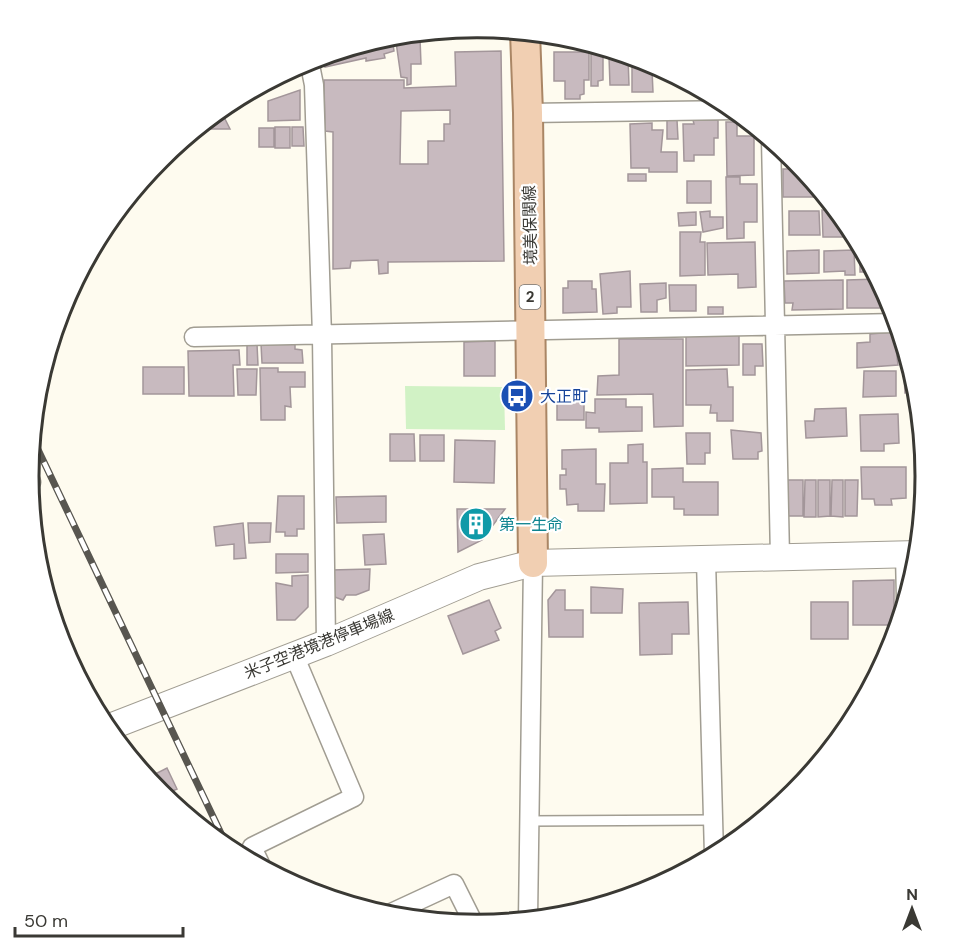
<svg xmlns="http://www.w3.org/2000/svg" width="954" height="951" font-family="'DM Sans','Noto Sans JP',sans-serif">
	<rect width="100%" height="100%" fill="#fefbef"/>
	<!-- green -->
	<path fill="#d1f2c5" d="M405,386L504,387L505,430L406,429Z"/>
	<!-- building -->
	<path fill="#c8babf" stroke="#a3969a" stroke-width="1.5" fill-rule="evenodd" d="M415,33V38H420L421,64H411V84L407,85V78L401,77L395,35Z
		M392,37L394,51L384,54L385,58L366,61V58L325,67L323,56Z
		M501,51L504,261L388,262V273L379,274L378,260L351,261L350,268L333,269V132L325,131L324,80H404V88L456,86L455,52ZM450,110V124H444V141H428V164H400L401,111Z
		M554,52H589V80H584V94L580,95V99H565V81H554Z
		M603,53V80L598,81V86H591V54Z
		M632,56L660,67V70H652L653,92H632Z
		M609,57H628L629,85H610Z
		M284,73L278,79L279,82L258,96L253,89Z
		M252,90L255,95L227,114L223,107Z
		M300,90V120L268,121V101Z
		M220,109L230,129H198L197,128Z
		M667,120H677L678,139H667Z
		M693,120H718V138H714V155H694V161H684L683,124H694Z
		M726,122H737V136H754V175L727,176Z
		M652,123V130H663L661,152H677V172H649V168H631L630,124Z
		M275,127H290V148H275Z
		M292,127H303L304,146H292Z
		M259,128H274V147H259Z
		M783,149L794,159L800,165H790V156L783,157Z
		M783,169H801V175H808L815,183L814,197H783Z
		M628,174H646V181H628Z
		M726,177H740V184H757V222H744V238L727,239Z
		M687,181H711V203H687Z
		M822,210H836L855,237H823Z
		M710,211V217H723V228L703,232L700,212Z
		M789,211H819L820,235H789Z
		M696,212V225L679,226L678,213Z
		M680,232H701L700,242H705V275L680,276Z
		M755,242L756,287L738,288V274L708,275L707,243Z
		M819,250V273L787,274V251Z
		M854,250L855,275H845V271L824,272V251Z
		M860,250H863L874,272H860Z
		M630,271L631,307H617V313L603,314L600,274Z
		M878,279L893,308H847V280Z
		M843,280V309L792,310L793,303H785L784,281Z
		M568,281H592V289H596L597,312L563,313V288H568Z
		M666,283V298L657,300V312H641L640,284Z
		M669,285H696V311H670Z
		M708,307H723V314H708Z
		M894,332L898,365L857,368V343L870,342V334Z
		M739,335V365L686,366V336Z
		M901,335L907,354L899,355L898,336Z
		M619,339H683V426L654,427L653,394L597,395L598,376L619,375Z
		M495,341V376H464V342Z
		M247,344H257L258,365H247Z
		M261,344H295V349L302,350L303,363H262Z
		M743,344H762L763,366H755V375H743Z
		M239,350L240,365H233L234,396H189L188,351Z
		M143,367H184V394H143Z
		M260,368H278V372H305V387H290L291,407L285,406V420H261Z
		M237,369H257L256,395H238Z
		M727,369L728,387H733V421H717V413H710L711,405H686V370Z
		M864,371H896V396L863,397Z
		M904,375H913L917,392L905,393Z
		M595,399H626V407H642V431L599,432V428H586V412L595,413Z
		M557,401H584V420H557Z
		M846,408L847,436L806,438L805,421H814L815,409Z
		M898,414L899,443L884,444V451H861L860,415Z
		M731,430L761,433L762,451L758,452V459H733Z
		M686,433H710V453H705V464H687Z
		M390,434H414L415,461H390Z
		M420,435H444V461H420Z
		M455,440L495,441L494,483L454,482Z
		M643,444V462H647V503L610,504V463H628V445Z
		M596,449V484H605L604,511H578V504L567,505L566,489H560V475H566V469H562V450Z
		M861,467H906V498L891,499L892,505H875L874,499H862Z
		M683,468V482H718V515H684V509H674V497H652V469Z
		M787,480H803V516H786Z
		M805,480H816V517H804Z
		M818,480H830V516L818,517Z
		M832,480H843V517L831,516Z
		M845,480H858L857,516H845Z
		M278,496H304V529H297V536H285V532H276Z
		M386,496V522L337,523L336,497Z
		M457,509H505L482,540L458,552Z
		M243,523L246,558L234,559V544L216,546L214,527Z
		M248,523H271L270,542L249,543Z
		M384,534L386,564L365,565L363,535Z
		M276,554H308V572L276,573Z
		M370,569L369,590L356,595H346L343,600L332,596L331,570Z
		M308,575V607L295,620H277L276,583L292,586V576Z
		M894,580V625H853V581Z
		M591,587L623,589L622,613H591Z
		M556,590H565V610H583V637H549L548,600Z
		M489,600L501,628L495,631L499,640L463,654L448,616Z
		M688,602L689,634H672V654L640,655L639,603Z
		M811,602H848V639H811Z
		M131,748L140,769L125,750Z
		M167,768L177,789L163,795L153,775Z"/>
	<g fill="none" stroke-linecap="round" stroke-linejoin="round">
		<!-- lane casing -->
		<g stroke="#a19d92" stroke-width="12">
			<path id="lane" d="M529,821L714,820"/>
		</g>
		<!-- street casing -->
		<g stroke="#a19d92" stroke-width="21">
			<path id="street" d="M309,60L314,85L322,336L326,643
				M528,113L735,110
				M771,139L780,557
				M194,337L897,323
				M29,476L31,482L29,485
				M905,554L906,599
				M706,560L714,855
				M261,866L252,847L354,797L294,655
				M387,915L454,884L474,924
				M528,919L533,563"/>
		</g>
		<!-- secondary casing -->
		<g stroke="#a19d92" stroke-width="28">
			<path id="secondary" d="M107,728L326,643L479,577L533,563L918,554"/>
		</g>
		<!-- primary casing -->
		<g stroke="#aa8665" stroke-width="32">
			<path id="primary" d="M525,32L528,113L533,563"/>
		</g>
		<!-- lane -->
		<use href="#lane" stroke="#fff" stroke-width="9"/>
		<!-- street -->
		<use href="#street" stroke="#fff" stroke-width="18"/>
		<!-- secondary -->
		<use href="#secondary" stroke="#fff" stroke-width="26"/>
		<!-- primary -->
		<use href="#primary" stroke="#f1cfb2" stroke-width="28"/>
		<!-- rail casing -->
		<g stroke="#585650" stroke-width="7">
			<path id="rail" d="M32,437L228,848"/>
		</g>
		<!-- rail -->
		<use href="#rail" stroke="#fff" stroke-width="4.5" stroke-dasharray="14" stroke-linecap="butt"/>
	</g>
	<!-- icons -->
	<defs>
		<g id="bus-disc" transform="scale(1.725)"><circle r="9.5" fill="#1a4fb4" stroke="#fff"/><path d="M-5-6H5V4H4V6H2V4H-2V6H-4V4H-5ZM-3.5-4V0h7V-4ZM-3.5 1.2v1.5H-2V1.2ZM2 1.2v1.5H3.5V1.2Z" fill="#fff"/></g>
		<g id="building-disc" transform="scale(1.725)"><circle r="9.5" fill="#0f9aa8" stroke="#fff"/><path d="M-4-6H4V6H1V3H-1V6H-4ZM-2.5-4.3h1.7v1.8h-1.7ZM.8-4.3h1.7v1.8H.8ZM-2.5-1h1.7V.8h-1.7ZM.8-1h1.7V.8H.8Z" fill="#fff"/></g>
	</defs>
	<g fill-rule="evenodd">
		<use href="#bus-disc" x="517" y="396"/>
		<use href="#building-disc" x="476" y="524"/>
	</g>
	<g text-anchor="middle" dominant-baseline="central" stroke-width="4.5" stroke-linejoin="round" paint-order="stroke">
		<!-- shield labels -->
		<rect fill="#fff" stroke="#757471" stroke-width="1.5" x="519.5" y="285" width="21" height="24" rx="4.5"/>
		<g font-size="15" font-weight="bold" fill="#3a3934">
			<text x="530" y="297">2</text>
		</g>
		<!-- street labels -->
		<g font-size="16" fill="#3a3934" stroke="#fff">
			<text transform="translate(530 225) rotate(-91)">境美保関線</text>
			<text transform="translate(319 644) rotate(-22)">米子空港境港停車場線</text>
		</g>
		<!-- transit labels -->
		<g font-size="16" fill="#164399" stroke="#fff" text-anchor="start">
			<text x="540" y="396">大正町</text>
		</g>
		<!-- culture labels -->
		<g font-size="16" fill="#0d838f" stroke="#fff" text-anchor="start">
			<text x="499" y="524">第一生命</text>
		</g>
	</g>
	<!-- crop -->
	<path d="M0 0H954V951H0ZM39 476a438 438 0 1 1 876 0a438 438 0 1 1-876 0Z" fill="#fff" fill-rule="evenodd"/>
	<path fill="none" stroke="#3a3934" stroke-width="3" d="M39 476a438 438 0 1 1 876 0a438 438 0 1 1-876 0Z"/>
	<!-- north arrow -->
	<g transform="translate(912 909)" stroke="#ffffff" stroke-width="4.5" paint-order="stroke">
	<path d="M0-4.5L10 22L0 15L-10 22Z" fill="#3a3934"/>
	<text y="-9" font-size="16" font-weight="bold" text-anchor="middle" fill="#3a3934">N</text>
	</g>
	<!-- scale -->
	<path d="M15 927v9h168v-9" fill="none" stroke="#3a3934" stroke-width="3"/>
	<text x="24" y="927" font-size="18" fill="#3a3934" stroke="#ffffff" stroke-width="4.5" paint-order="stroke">50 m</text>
</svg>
